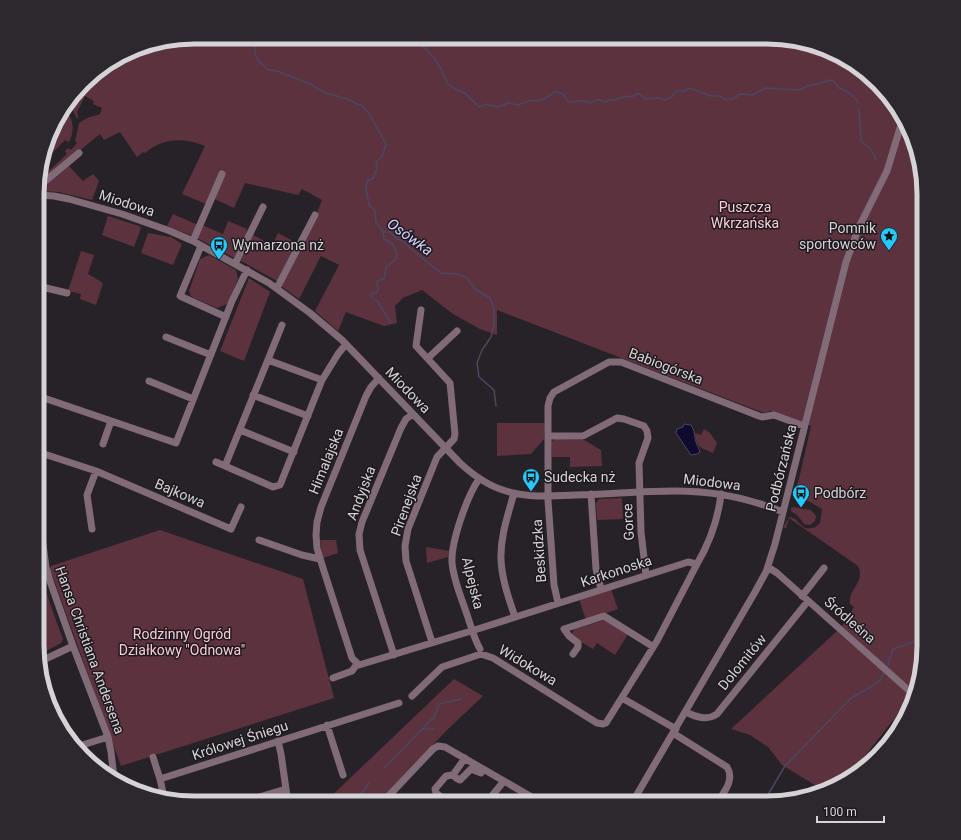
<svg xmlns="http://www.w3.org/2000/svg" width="961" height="840" font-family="Roboto,sans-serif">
	<rect width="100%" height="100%" fill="#272227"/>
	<!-- green -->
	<path fill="#5d323f" d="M194,37H777L836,53L878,83L908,125L924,184V646L915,692L842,626L854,607L850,604C848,588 866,583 858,566L789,518L786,528H783L789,517C799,517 800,531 812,528C815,528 818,525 820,523L822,509L794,493L799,479L811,426L771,411L764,413L497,310V335L480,329L453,314L422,290L403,298L395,306L397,323L384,326L346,312L338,331L315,311L339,265L321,256L299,299L281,286L319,215L317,213L322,200L302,189L298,195L245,183L234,208L210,197L206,204L182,194L205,146C183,137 163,138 145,153L143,152L137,157L120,132L104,140L100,134L39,184L40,179L67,154L65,151L68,148L71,150L77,143L75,141L79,123L87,118L100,114L102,108L93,104L94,101L85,96L77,112L78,117L77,119L74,112L68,104L91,76L144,45Z
		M63,110C74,116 75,131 69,142L65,140L42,164L58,116Z
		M68,165L83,181L93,174L99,181L92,200L59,192L40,191L39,188Z
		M173,214L198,225L193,236L167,226Z
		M108,216L139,226L141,228L134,247L102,235Z
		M228,221L247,229L246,234L234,258L197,238L202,225L223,234Z
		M148,233L171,237L182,244L173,265L141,253Z
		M278,233L297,243L277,281L241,261L253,235L272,245Z
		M81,251L94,255L88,274L103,283L96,305L80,299L81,294L68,291Z
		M209,255L236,270L238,279L227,304L217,308L194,298L191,296L189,291L200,259Z
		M249,278L270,292L244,361L220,351Z
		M497,423H545L544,439L531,454L497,456Z
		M704,429L710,433L717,443L713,453C700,447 697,449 695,433L701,435Z
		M555,439L584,440L601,450L602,466L570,467V457H552L551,442Z
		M622,498L623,519L597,520L596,503L599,499Z
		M793,507L811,510L816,516L815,521L810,525L804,524L798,516L791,511V508Z
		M160,530L303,579L334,698L121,766L50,569L51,566Z
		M320,540H336L338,553L323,558Z
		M426,547L449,551L448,557L427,563Z
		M38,557H40C42,586 53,612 63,639L61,643L37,656Z
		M611,589L618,609L586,620L579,599Z
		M605,620L628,634L615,655L597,643L593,649L572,637V633L575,629Z
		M837,631L912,696L846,780L836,787L823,790L782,765L768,747L750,735L731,729Z
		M454,679L483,696L447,730L378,803H324Z"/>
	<!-- water -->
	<path fill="#100b2e" stroke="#4b4760" d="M684,424L691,425C695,431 694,436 696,442C697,446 699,448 700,452L697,454L691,455L676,433L677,429L683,427Z"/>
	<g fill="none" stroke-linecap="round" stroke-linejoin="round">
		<!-- stream -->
		<path stroke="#4b4760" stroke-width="1.5" d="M243,37L247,39H255V54L258,60L267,69L280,72L312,85L323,92L347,99L357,104L363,106L370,115L386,144L382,157L376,162L377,168L373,179L368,180L366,188L369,205L375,210L376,223L380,227L383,232H390L397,239L403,241L410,248L441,273L456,274L466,277L476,290L490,298L494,308V325L491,337L482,350L477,363L479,377L494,390L496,406
			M341,37L347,41L374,43L382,45H396L412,43L418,44L425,48L434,58L440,67L448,84L455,89L465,93L479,107L487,104L491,106H495L498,107L508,103L518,105L528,101L542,100L555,92H558L564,95L568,102C575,102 584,99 590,103C596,99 599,99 605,102L609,100H615L623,97L634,96L636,94H640L645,99L661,98L664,100L671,98L676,91H685L690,88L711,96H720L724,99H733L740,94L752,95L765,88L799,90L810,85L818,84L829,80L833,81L839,88L848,92L856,99L858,103
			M256,39L277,40L296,37
			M859,109L861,141L870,148L876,159
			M383,232L384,239L393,244L397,254L395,260L386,267L384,279L377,281L378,290L376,293H372L371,297L378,302L391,323
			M888,665L893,649L924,638
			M423,729H434
			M384,768L435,716L439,704L461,699
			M354,803L370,782
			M763,803L785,766L850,699L880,681L884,673"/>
		<!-- minor -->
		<path stroke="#806b77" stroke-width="7" d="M38,187L79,153
			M38,195L54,196L69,199L122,214L170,231L193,241L269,283L310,313L342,340L460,463C473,475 488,486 506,491C528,498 553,496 576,495C609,494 643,491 676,491C713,491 749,498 783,512
			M193,241L222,174
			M201,246L180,296L226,317
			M235,264L263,207
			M38,286L67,293
			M277,288L315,215
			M421,310L416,346L450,383L455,434L454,439L437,457L408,529L405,546L406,561L432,642
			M166,337L211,355
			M428,358L457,331
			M268,360L322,380
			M379,378L371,387L366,396L321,507L317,522L316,535L317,548L323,568L352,658L359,665L481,628L682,564L688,562L697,564C710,542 718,520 721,494
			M149,381L193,399
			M253,395L308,416
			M38,396L176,443L232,301L247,270
			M240,430L294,452
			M548,436H583L617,418L624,419L644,426L647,431L648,438L639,463L641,532L646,575
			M103,444L111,421
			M38,452L96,471L231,529L241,507
			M216,462L273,487L280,485L322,380L338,354L346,344
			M225,466L282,325
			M479,479C467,496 451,542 452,562C453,578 460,594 465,609C470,622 473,637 480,649
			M514,493C508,515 500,537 501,560C502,580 509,599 515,617
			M591,494L596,569L601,589
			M38,507L46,567L50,581L73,646L108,737L111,752L114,778
			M92,529L87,495L96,471
			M259,540L302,555L320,559
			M768,567L777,573L914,695
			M802,596L824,568
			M558,603L554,585L548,500V406L550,398L554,392L609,362H621L759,416L762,417L774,415L804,426
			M573,654L578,647V643L569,636L564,629L604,616L652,646
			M394,655L360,550L359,534L362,522L401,428L406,419L413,414
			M39,662L73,646
			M333,678L352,671L357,664
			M412,696L442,667L481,654L493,658L597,723L603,724L606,723L657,641L697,564
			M622,698L676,729
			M686,712C696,717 707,721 717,714L808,601
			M327,725L343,775
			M673,733L727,767C735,780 724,792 717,803
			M278,741L281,754L288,803
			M76,747L108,737
			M153,757L160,779L164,797
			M453,775L456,778L460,780L471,769L481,773
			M160,779L399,703
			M240,803L286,789
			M382,803L433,749L438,746L445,747L542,803
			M449,803L436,793L435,789L446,776L453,775L465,758
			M486,803L504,781
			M632,803L755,592L766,572L775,544L846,262L859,227L887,171L903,118"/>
	</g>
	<!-- icons -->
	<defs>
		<g id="sight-pin" transform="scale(0.9)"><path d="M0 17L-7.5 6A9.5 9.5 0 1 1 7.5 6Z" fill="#25c9fe" stroke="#1d191e"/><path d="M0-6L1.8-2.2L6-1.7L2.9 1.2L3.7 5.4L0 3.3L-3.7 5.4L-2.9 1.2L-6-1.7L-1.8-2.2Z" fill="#111"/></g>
		<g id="bus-pin" transform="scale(0.9)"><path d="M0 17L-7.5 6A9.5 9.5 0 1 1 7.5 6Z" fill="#25c9fe" stroke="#1d191e"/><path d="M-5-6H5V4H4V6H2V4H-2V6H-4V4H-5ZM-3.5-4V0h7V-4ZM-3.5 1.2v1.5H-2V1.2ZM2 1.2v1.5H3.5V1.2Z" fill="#111"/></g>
	</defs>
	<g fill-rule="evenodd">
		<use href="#sight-pin" x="889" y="236"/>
		<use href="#bus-pin" x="219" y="245"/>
		<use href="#bus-pin" x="531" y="477"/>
		<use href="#bus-pin" x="801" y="493"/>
	</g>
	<g text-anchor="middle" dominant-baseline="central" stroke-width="3" stroke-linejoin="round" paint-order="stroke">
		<!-- street labels -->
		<g font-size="14" fill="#d6d3d6" stroke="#1d191e">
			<text transform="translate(127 203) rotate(18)">Miodowa</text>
			<text transform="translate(666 366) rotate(21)">Babiogórska</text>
			<text transform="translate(408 390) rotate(46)">Miodowa</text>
			<text transform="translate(326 461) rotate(-68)">Himalajska</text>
			<text transform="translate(781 468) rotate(-76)">Podbórzańska</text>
			<text transform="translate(712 482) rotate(7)">Miodowa</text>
			<text transform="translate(180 493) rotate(23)">Bajkowa</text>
			<text transform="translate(361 493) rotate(-69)">Andyjska</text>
			<text transform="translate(406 505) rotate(-70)">Pirenejska</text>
			<text transform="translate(628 522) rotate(-93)">Gorce</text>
			<text transform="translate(539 551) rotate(-94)">Beskidzka</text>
			<text transform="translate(616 571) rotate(-18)">Karkonoska</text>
			<text transform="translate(473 583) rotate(76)">Alpejska</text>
			<text transform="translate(850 620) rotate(41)">Śródleśna</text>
			<text transform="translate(90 650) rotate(70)">Hansa Christiana Andersena</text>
			<text transform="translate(742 662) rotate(-51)">Dolomitów</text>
			<text transform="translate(528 665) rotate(31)">Widokowa</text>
			<text transform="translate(240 740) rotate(-18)">Królowej Śniegu</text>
		</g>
		<!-- park labels -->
		<g font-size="14" fill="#fccad7" stroke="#1d191e">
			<text x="745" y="207">Puszcza<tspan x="745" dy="16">Wkrzańska</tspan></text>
			<text x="182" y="634">Rodzinny Ogród<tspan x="182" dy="16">Działkowy "Odnowa"</tspan></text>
		</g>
		<!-- poi labels -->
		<g font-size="14" fill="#d6d3d6" stroke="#1d191e" text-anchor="start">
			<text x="876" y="228" text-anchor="end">Pomnik<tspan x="876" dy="16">sportowców</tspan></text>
			<text x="232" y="245">Wymarzona nż</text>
			<text x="544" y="477">Sudecka nż</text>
			<text x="814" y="493">Podbórz</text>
		</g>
		<!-- water labels -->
		<g font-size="15" font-style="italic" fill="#d1d2fd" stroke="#1d191e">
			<text transform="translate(410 237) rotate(36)">Osówka</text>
		</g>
	</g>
	<!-- crop -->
	<path d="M0 0H961V840H0ZM194 44H767A150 150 0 0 1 917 194V646A150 150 0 0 1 767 796H194A150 150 0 0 1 44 646V194A150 150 0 0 1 194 44Z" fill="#2c282d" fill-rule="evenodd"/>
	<path fill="none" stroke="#d6d3d6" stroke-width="5" d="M194 44H767A150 150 0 0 1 917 194V646A150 150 0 0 1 767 796H194A150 150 0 0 1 44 646V194A150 150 0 0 1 194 44Z"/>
	<!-- scale -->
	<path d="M817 816v6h67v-6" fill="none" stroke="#d6d3d6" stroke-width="2"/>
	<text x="823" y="816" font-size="12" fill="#d6d3d6" stroke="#1d191e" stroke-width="3" paint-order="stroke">100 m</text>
</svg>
